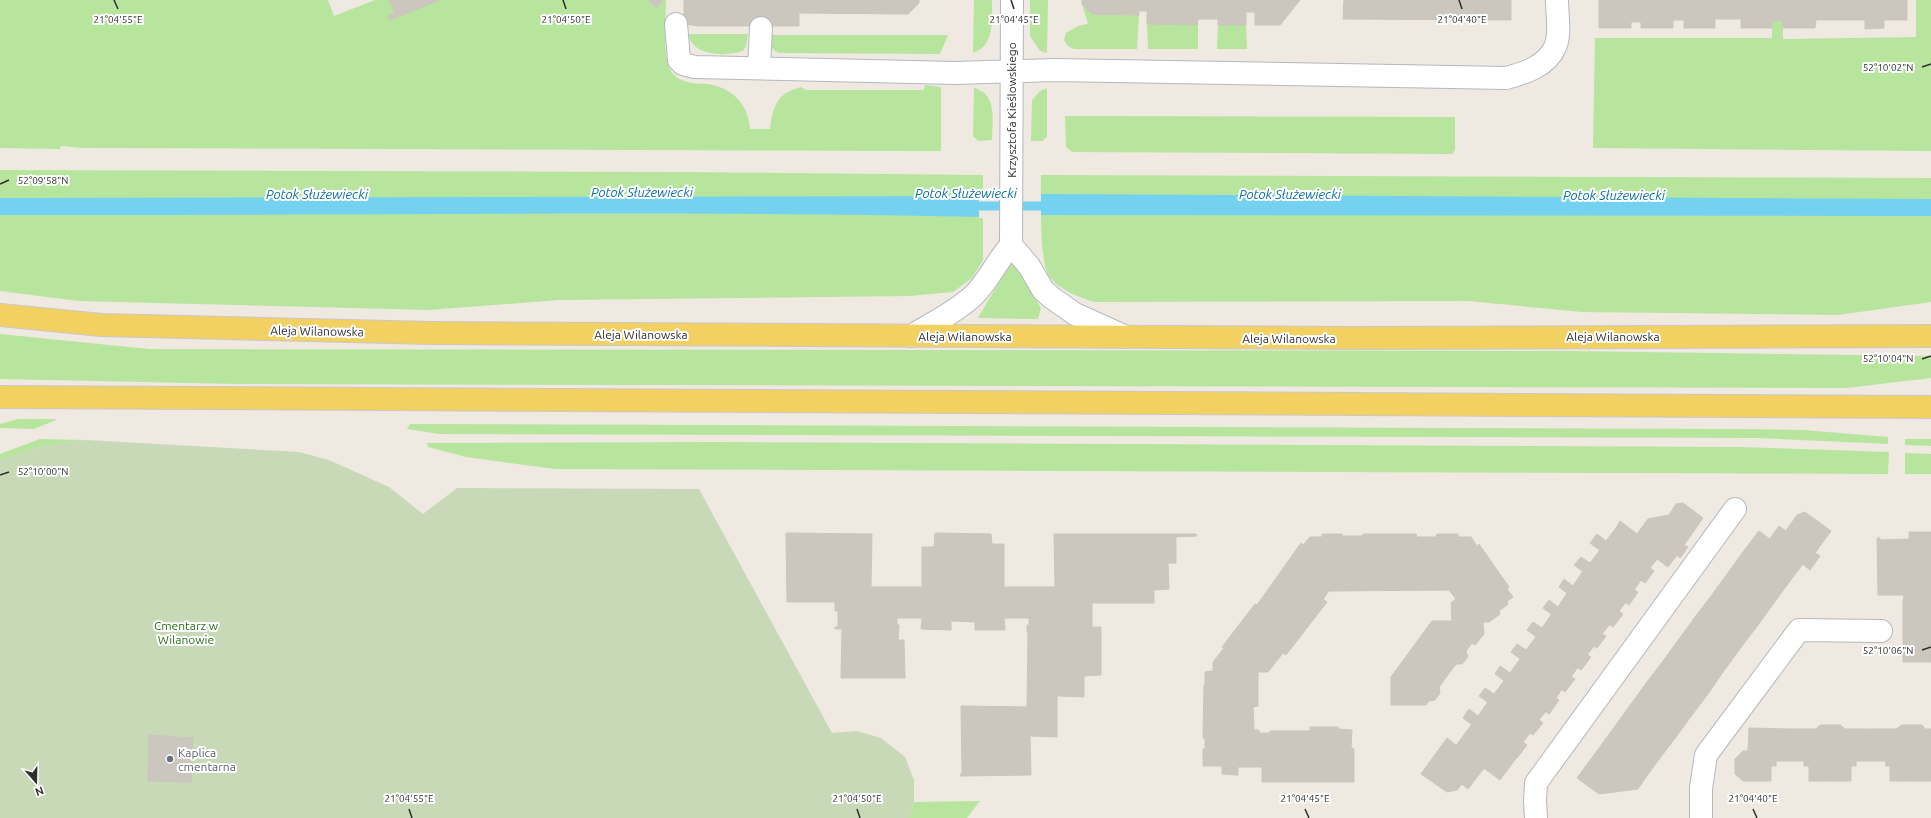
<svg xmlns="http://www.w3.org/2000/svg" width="1931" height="818" font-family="Ubuntu,sans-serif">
	<rect width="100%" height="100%" fill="#efe9e1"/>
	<!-- green -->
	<path fill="#b7e59e" d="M0,0H328L334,16L375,0H389L395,13L388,16L390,20L440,0H647L657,8L663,0H666C666,17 662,57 671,71C680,84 694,83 707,84C732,87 749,105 750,129H770C773,106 777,93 801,87L806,90H924L925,85L941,87V151L81,148L61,146L60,149L0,148Z
		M974,0H992C992,19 995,46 973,53Z
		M1030,0H1048L1047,53L1040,51L1030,36Z
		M1916,0H1931V151L1593,148L1595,38H1772V21L1783,20V39L1916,37Z
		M1082,4L1092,14L1139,15L1137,49H1074L1068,46L1064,40L1066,33L1078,26L1088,24Z
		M1198,19V49H1148L1147,24L1196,25Z
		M1218,25H1246L1247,49H1217Z
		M688,34H748L746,46L743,51C724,57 693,56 688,34Z
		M771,35H948L940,54L779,53C770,49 770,43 771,35Z
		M974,88C998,94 992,121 992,140L978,141L973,136Z
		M1047,88V137L1042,141H1031L1032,100L1040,91Z
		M1065,116L1455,117V150L1452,154L1072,152L1066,147Z
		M0,170L676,172L983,175V260L972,278L953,292L909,296L559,300L428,310L78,301L0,291Z
		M1041,175L1931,178V302L1838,315L1582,312L1468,301L1094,302C1079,297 1059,290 1049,276C1039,262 1041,194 1041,175Z
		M1012,260L1041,308L1038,319L978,318Z
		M0,334L149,349L1571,351L1931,356V378L1846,388L237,384L0,379Z
		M18,419H55L56,420L34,429L0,428V424Z
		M410,424L1744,429L1803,430L1888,437V444L1758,438L439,434L407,429Z
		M40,439L86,440L44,446L0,460V454Z
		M1905,439H1931V446L1905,445Z
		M716,442L1740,447L1889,452L1888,474L555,469L466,457L428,447L427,443Z
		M1905,453L1931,454V474H1905Z
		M980,801L967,818H909L914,802Z"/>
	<!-- cemetery -->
	<path fill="#c8d9b8" d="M86,440L299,452L329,460L389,487L423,514L457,488L699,489L832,733L857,731L881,738L905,757L914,780V802L909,818H0V460L44,446Z"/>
	<!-- water -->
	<path fill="#74d1f0" d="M1041,194L1931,199V216L1041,215Z
		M983,196L984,217C656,210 328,216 0,215V198Z"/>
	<!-- pier -->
	<path fill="#efe9e1" d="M979,194L985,195L986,217L984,218H979Z"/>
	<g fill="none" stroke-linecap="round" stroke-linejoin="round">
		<!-- stream -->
		<path stroke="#74d1f0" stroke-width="9" d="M972,206H1052"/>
	</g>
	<!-- building -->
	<path fill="#cbc7bf" stroke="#cbc5ba" d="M389,0H440L390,20L388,16L395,13Z
		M647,0H663L657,8Z
		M684,0H919V3L908,14L799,13V26H699L684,24Z
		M1082,0H1300L1280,25H1255V12H1246V25H1218V19H1198L1197,25L1147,24V11H1139V15L1092,14L1082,4Z
		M1344,0H1511V20L1343,19Z
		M1599,0H1907V20H1884V28L1865,29V20H1816L1815,28H1783V20L1772,21V28H1741V19H1715V28H1684V20H1673V28H1641V22H1631V28H1599Z
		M1683,503L1703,518L1684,545L1688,547L1680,558L1677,555L1668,567L1616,528L1620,521L1637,534L1648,519L1669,515L1676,504Z
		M1805,512L1831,531L1815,553L1820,556L1810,570L1770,539L1779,526L1786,531L1797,515Z
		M1616,528L1657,559L1650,568L1654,571L1645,583L1590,543L1597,534L1606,541Z
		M1759,531L1803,564L1787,585L1743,552Z
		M1909,532H1931V601H1903L1904,595H1878L1877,538H1880V540L1909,539Z
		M786,533L872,534L871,587H922V547H934L935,533L991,534L992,544H1004V587H1055L1054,534H1196L1197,536L1176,537V563H1168L1169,589L1154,590V603H1092V627H1101V675L1084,676V697L1057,696V737L1030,736L1031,775L960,776L962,772L961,706L1027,707L1028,632H1027V625H1029V618H1004L1005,630H975V622L951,621V630L921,629L922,618H897V625H899L898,640H904L905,678H841L842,629H835V627H838V611H835V602H787Z
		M1322,534H1342V536H1363V534H1416L1417,537H1436L1437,534H1458V537H1471L1477,546L1479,544L1509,587L1507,589L1513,597L1507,601L1508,604L1499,611L1500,614L1489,622H1483L1484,634L1475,645L1472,643L1466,651L1468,657L1462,664H1456L1439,687L1440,693L1435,700L1429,701L1426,705H1391V677L1432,621H1452L1451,603L1456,599L1449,590L1329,591L1323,599L1327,602L1286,655L1283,653L1268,672H1258V706L1253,707L1254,730H1259V733H1270V731H1310V727H1338V729L1352,730L1351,748L1354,749V782H1262V767H1238V775L1222,774V766H1203V749H1205V738H1203L1204,685H1205V672L1213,671V662L1224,648L1222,647L1255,604L1257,605L1301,543L1303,545L1310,537H1322Z
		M1600,550L1641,580L1634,590L1638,592L1629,605L1574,565L1581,557L1590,563Z
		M1743,552L1787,585L1771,607L1727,574Z
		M1583,571L1626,602L1619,611L1623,614L1613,627L1559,587L1564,579L1573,586Z
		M1727,574L1771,607L1755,629L1711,596Z
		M1567,593L1610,624L1602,634L1606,636L1597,648L1543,608L1549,600L1558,607Z
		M1711,596L1755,629L1739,650L1695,617Z
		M1903,601H1931V662H1903Z
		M1551,615L1594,646L1587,655L1591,657L1581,670L1527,630L1533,622L1542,628Z
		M1695,617L1739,650L1723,672L1679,639Z
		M1536,637L1578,667L1571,677L1575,679L1565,692L1511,652L1517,644L1526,650Z
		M1679,639L1723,672L1708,694L1663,661Z
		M1520,659L1562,689L1556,698L1559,700L1549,714L1495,674L1500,666L1510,673Z
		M1663,661L1708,694L1692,715L1647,682Z
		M1504,681L1546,711L1539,720L1543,723L1533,735L1479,696L1485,688L1494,694Z
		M1647,682L1692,715L1676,737L1631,704Z
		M1488,702L1530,733L1523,742L1527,745L1517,758L1463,718L1469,709L1478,716Z
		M1631,704L1676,737L1660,758L1615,726Z
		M1472,724L1517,757L1500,780L1455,747Z
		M1820,725H1831L1830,781H1809V766H1804V761H1790V729H1816Z
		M1831,725H1840L1845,729H1871L1870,761H1856V766H1851V781H1830Z
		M1901,725H1912L1911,781H1890V766H1886L1885,761H1870L1871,729H1897Z
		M1912,725H1922L1925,729H1931V781H1911Z
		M1615,726L1660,758L1644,780L1599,748Z
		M1749,728L1790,729V761H1776V766H1771V781H1743L1735,774V759L1743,751H1748Z
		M149,735L193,738L191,782L148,781Z
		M1447,738L1456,745L1455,747L1484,768L1468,789L1462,784L1457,790L1447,792L1421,774Z
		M1599,748L1644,780L1638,789L1599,794L1577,778Z"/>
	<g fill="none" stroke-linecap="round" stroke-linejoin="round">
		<!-- minor casing -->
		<g stroke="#b4b7c1" stroke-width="24">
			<path id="minor" d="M676,24L679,60L683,64L695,67L955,73L1054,70L1506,78C1525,73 1547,66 1555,47C1561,35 1557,14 1557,0
				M759,68L761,28
				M1011,245L1012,0
				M1011,245L1029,266L1043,290L1052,298L1075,314L1126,337
				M911,336C931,324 956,312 974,295C988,281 997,261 1011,245
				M1536,818L1535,801L1536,783L1735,509
				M1701,818V788L1706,755L1799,630L1881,631"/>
		</g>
		<!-- major casing -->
		<g stroke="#c9c9c9" stroke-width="24">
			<path id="major" d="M0,315L101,325L432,333L1349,338L1931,336
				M0,397L1931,407"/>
		</g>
		<!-- minor -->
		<use href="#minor" stroke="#fff" stroke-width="22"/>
		<!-- major -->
		<use href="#major" stroke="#f2d062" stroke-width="22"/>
	</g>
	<!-- ticks -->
	<path fill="none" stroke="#2e2e2e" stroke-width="1.5" d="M114,0L118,9M563,0L566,9M1011,0L1014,9M1459,0L1462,9M1922,67L1931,64M0,184L9,180M1922,359L1931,356M0,475L9,472M1922,650L1931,647M409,809L412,818M857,809L860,818M1305,809L1309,818M1753,809L1757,818"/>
	<!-- markers -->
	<circle fill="#6b7280" stroke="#fff" stroke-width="1.5" cx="170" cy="759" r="4"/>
	<g text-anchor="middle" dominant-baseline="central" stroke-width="4" stroke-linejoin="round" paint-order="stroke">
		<!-- street labels -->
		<g font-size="12" fill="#2e2e2e" stroke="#fff">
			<text transform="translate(1011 110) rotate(-90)">Krzysztofa Kieślowskiego</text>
			<text transform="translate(317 331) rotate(1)">Aleja Wilanowska</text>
			<text x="641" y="334">Aleja Wilanowska</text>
			<text x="965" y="336">Aleja Wilanowska</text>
			<text x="1613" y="336">Aleja Wilanowska</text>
			<text x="1289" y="338">Aleja Wilanowska</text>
		</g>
		<!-- park labels -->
		<g font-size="12" fill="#2d6e1b" stroke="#fff">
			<text x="186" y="625">Cmentarz w<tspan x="186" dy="14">Wilanowie</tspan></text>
		</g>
		<!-- worship labels -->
		<g font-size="12" fill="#5b616d" stroke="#fff" text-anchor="start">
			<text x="178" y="752">Kaplica<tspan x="178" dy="14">cmentarna</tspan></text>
		</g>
		<!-- water labels -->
		<g font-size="13" font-style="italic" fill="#0c71a3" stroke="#fff">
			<text x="642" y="192">Potok Służewiecki</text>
			<text x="966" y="193">Potok Służewiecki</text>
			<text x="317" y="194">Potok Służewiecki</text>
			<text x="1290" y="194">Potok Służewiecki</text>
			<text x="1614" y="195">Potok Służewiecki</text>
		</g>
	</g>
	<g font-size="10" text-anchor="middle" fill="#2e2e2e" stroke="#fff" stroke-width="4" stroke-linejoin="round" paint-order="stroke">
		<text x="118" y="23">21°04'55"E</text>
		<text x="566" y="23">21°04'50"E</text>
		<text x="1014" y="23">21°04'45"E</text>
		<text x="1462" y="23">21°04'40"E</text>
		<text x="1888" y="71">52°10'02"N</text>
		<text x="43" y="184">52°09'58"N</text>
		<text x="1888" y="362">52°10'04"N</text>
		<text x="43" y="475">52°10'00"N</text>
		<text x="1888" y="654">52°10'06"N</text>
		<text x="409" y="802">21°04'55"E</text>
		<text x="857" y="802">21°04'50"E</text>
		<text x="1305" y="802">21°04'45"E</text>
		<text x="1753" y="802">21°04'40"E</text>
	</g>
	<!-- north arrow -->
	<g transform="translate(36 782) rotate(160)" stroke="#ffffff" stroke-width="3" paint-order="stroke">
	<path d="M0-3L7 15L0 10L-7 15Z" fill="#2e2e2e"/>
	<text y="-6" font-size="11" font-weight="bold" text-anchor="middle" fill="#2e2e2e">N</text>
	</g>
</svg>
